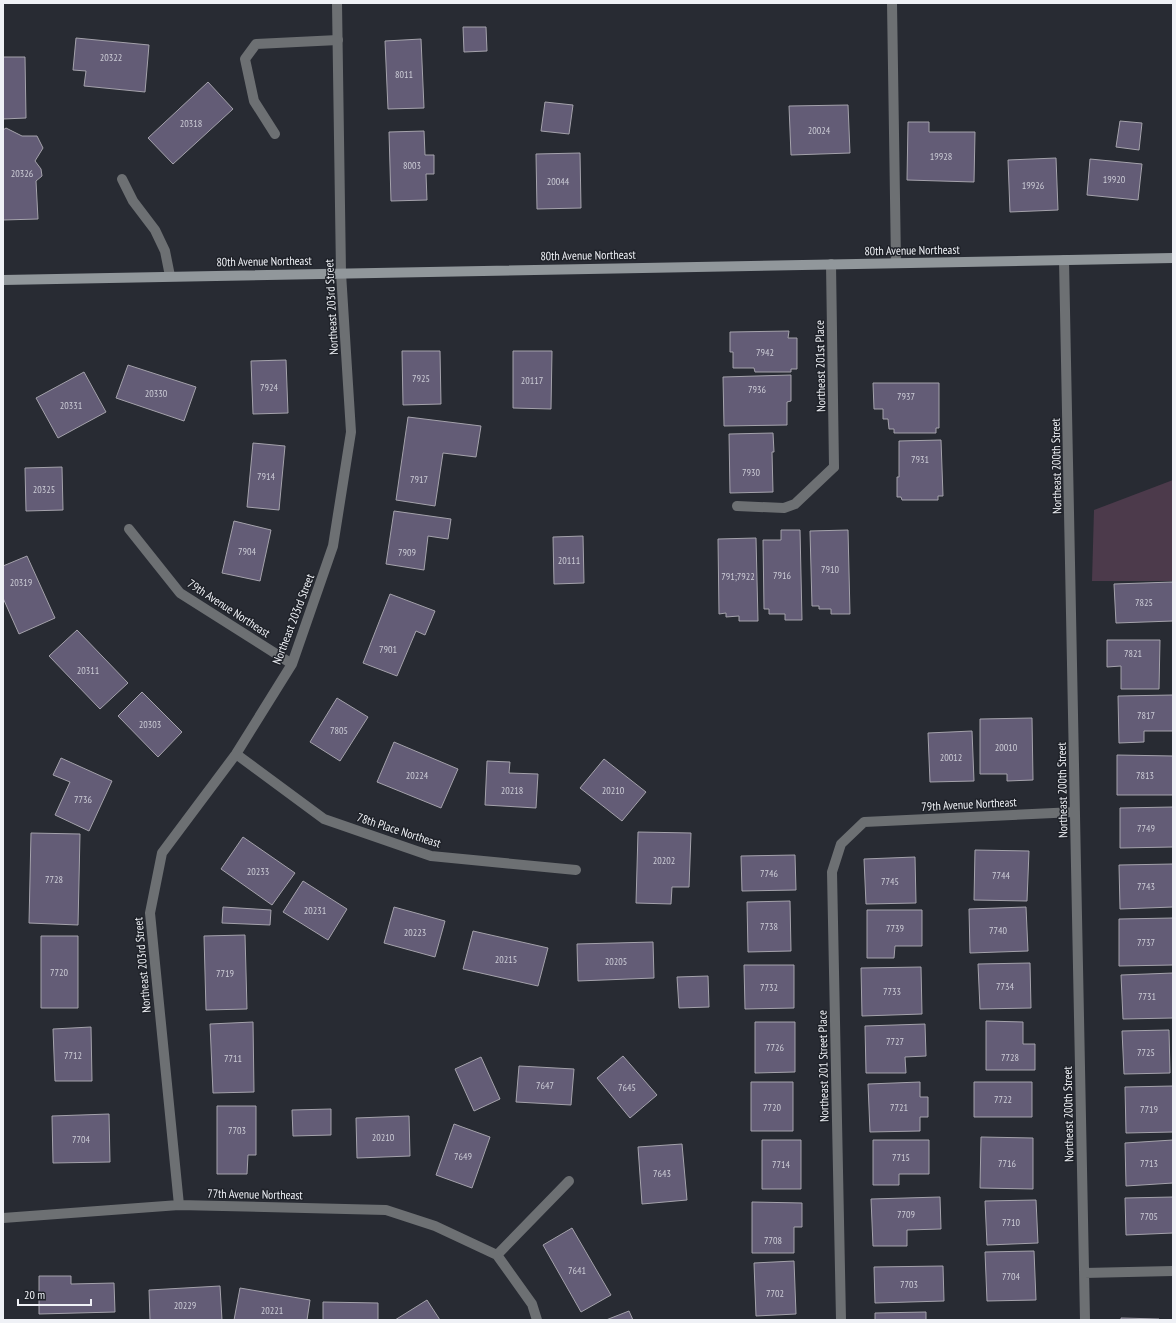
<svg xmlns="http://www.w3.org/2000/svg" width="1176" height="1323" font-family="'PT Sans Narrow',sans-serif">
	<rect width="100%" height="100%" fill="#282b33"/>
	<!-- green -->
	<path fill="#4c3a4b" d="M1173,480V581H1092L1094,510Z"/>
	<!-- building -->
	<path fill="#635c76" stroke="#a4a2ab" d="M463,27H486L487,51L464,52Z
		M76,38L149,45L145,92L84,86L86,71L73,70Z
		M421,39L424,108L388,109L385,41Z
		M3,57H25L26,118L3,119Z
		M208,82L233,109L173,164L148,138Z
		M545,102L573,105L569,134L541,131Z
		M848,105L850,153L791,155L789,106Z
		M1120,121L1142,123L1139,150L1116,147Z
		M908,122H929V132H975L974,182L907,180Z
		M6,128L22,136H37L43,148L35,161L41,169L42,176L36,181L38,219L3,220V130Z
		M424,131L425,155H434V174H426L427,200L391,201L389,132Z
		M580,153L581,208L537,209L536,154Z
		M1056,158L1058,210L1010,212L1008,160Z
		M1090,159L1142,164L1138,200L1087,195Z
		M789,331L788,338H797V369H791V372H755L754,368H733V352H730V332Z
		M402,351H440L441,404L403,405Z
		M513,351H552L551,409L513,408Z
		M286,360L288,413L253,414L251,361Z
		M128,365L196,387L184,421L116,398Z
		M84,372L106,412L58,438L36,398Z
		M791,375V401L787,402V425L724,426L723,377Z
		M873,383H939V428H936V433H894V429H889L888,419H883V409H874Z
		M408,417L481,426L476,457L443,453L435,506L396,500Z
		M773,433L774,452H772L773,492L730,493L729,434Z
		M941,440L943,496H938V500H902L901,497H897V477H899V441Z
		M253,443L285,446L279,510L247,507Z
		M62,467L63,510L26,511L25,468Z
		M394,511L451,519L448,539L428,536L424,570L386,564Z
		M234,521L271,530L260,581L222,573Z
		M781,530H800L802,620H785V614H769V609H764L763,540H781Z
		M848,530L850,614H831V609H819V606H812L810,531Z
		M583,536L584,583L554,584L553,537Z
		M756,538L758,621H739V616L726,617V613L719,614L718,539Z
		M27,556L55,618L19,634L3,598V566Z
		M1173,582V621L1116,623L1114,584Z
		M390,594L435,611L425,635L416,631L397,676L363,663Z
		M77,630L128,683L100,709L49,656Z
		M1107,640H1160L1159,689H1121V666L1107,667Z
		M142,692L182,732L158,757L118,716Z
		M1173,695V731H1144V742L1119,743L1118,696Z
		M337,698L368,717L340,761L310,742Z
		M1032,718L1033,780L1007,781V774H980V719Z
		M972,731L974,781L930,782L928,733Z
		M394,742L458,769L441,808L377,782Z
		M1117,755L1173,756V795H1117Z
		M61,758L112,781L89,831L55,815L70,782L53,775Z
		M604,759L646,792L622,821L580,788Z
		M487,761L510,762L509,773L538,774L536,808L485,805Z
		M1173,807V847L1120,848V808Z
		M638,832L691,833L689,887H672L671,904L636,903Z
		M31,833L80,834L78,925L29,923Z
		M243,837L295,873L272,905L221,869Z
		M975,850L1029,851L1027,901L974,900Z
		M795,855L796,890L742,891L741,856Z
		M915,857L916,903L866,904L864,859Z
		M1173,864V907L1120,909L1119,865Z
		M303,881L347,909L328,940L283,912Z
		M790,901L791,951L748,952L747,902Z
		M223,907L271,910L270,925L222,923Z
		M394,907L445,921L435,957L384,943Z
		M1026,907L1028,951L970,953L969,909Z
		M867,910H922V946H895L894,958H867Z
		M1173,918V965L1119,966V919Z
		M473,931L548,948L538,986L463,969Z
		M245,935L247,1009L206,1010L204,936Z
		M41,936H78V1008H41Z
		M653,942L654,978L578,981L577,944Z
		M1030,963L1031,1008L980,1009L978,964Z
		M744,965H794V1008L745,1009Z
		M921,967L922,1014L862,1016L861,968Z
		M1173,973V1018L1123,1019L1121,975Z
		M708,976L709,1007L679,1008L677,977Z
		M986,1021L1023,1022V1044H1035V1070H986Z
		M253,1022L254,1092L213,1093L210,1024Z
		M755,1022H795V1072L755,1073Z
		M925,1024L926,1056L905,1057L906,1073H866L865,1026Z
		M91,1027L92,1081H55L53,1029Z
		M1169,1030L1170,1073L1124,1074L1122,1031Z
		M623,1056L657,1095L630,1118L597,1078Z
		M481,1057L500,1099L474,1111L455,1069Z
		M519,1066L574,1069L571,1105L516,1102Z
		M751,1082H793V1131H751Z
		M920,1082V1097H928V1117H920V1131L870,1132L868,1084Z
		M974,1082H1032V1117H974Z
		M1173,1086V1132L1126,1133L1125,1087Z
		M217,1106H256V1155H248L247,1174H217Z
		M331,1109V1135L293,1136L292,1110Z
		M109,1114L110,1162L53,1163L52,1116Z
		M409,1116L410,1156L357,1158L356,1118Z
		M454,1124L490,1137L472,1188L436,1175Z
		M981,1137L1033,1138V1189L980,1188Z
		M762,1140H801V1189H762Z
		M873,1140H929V1174H899V1185H873Z
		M1173,1140V1183L1126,1186L1125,1143Z
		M682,1144L687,1200L642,1204L638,1147Z
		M940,1197L941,1229L907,1230V1246H873L871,1199Z
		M1173,1197V1233L1126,1235L1125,1198Z
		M1036,1200L1038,1243L987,1245L985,1201Z
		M752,1202L802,1203V1227H794V1253H752Z
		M572,1228L611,1295L581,1312L543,1245Z
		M1034,1251L1036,1300L987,1301L985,1252Z
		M794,1261L796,1314L756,1316L754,1263Z
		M943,1266L944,1301L875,1303L874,1267Z
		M39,1276H71V1284L114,1283L115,1312L39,1314Z
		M220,1286L222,1320H150L149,1290Z
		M240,1288L310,1300L307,1320H234Z
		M427,1300L440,1320H395Z
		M323,1302L378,1303V1320H323Z
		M629,1311L633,1320H606Z
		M926,1312V1320H875V1313Z
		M1121,1318L1159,1319V1320H1121Z"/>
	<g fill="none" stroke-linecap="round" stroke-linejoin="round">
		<!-- service -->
		<path stroke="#6d7073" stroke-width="10" d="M892,3L896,263
			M275,134L254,101L245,59L256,44L338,40
			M122,179L133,201L155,230L165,251L170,276
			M737,506L784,508L795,504L834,467"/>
		<!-- minor -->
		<path stroke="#6d7073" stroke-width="10" d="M1064,260L1085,1320
			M831,264L834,467
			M129,529L180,593L292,664
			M236,754L324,819L431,856L576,870
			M179,1205L150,913L162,853L236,754L292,664L333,546L351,432L341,273
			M3,1218L179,1205L386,1210L435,1226L497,1255
			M1084,1273L1173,1271
			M537,1320L532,1304L497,1255L569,1181
			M841,1320L832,872L841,844L864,822L1075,812"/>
		<!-- tertiary -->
		<path stroke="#6d7073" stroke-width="10" d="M337,3L341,273"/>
		<!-- secondary -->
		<path stroke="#91979b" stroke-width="10" d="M3,280L1173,258"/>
	</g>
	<g text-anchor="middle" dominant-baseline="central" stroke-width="3" stroke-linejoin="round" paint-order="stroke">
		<!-- number labels -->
		<g font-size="10" fill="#ccccd6">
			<text x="111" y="57">20322</text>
			<text x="404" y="74">8011</text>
			<text x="191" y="123">20318</text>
			<text x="819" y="130">20024</text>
			<text x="941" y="156">19928</text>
			<text x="412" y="165">8003</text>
			<text x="22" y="173">20326</text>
			<text x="1114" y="179">19920</text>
			<text x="558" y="181">20044</text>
			<text x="1033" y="185">19926</text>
			<text x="765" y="352">7942</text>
			<text x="421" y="378">7925</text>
			<text x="532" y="380">20117</text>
			<text x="269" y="387">7924</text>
			<text x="757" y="389">7936</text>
			<text x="156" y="393">20330</text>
			<text x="906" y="396">7937</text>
			<text x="71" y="405">20331</text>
			<text x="920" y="459">7931</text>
			<text x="751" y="472">7930</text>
			<text x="266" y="476">7914</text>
			<text x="419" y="479">7917</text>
			<text x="44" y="489">20325</text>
			<text x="247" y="551">7904</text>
			<text x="407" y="552">7909</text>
			<text x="569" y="560">20111</text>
			<text x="830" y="569">7910</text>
			<text x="782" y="575">7916</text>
			<text x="738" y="576">791;7922</text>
			<text x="21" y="582">20319</text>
			<text x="1144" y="602">7825</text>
			<text x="388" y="649">7901</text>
			<text x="1133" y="653">7821</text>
			<text x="88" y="670">20311</text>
			<text x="1146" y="715">7817</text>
			<text x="150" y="724">20303</text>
			<text x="339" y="730">7805</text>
			<text x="1006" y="747">20010</text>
			<text x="951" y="757">20012</text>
			<text x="417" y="775">20224</text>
			<text x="1145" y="775">7813</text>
			<text x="512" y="790">20218</text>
			<text x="613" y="790">20210</text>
			<text x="83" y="799">7736</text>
			<text x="1146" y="828">7749</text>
			<text x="664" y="860">20202</text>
			<text x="258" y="871">20233</text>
			<text x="769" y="873">7746</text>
			<text x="1001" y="875">7744</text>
			<text x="54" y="879">7728</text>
			<text x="890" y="881">7745</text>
			<text x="1146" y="886">7743</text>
			<text x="315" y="910">20231</text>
			<text x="769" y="926">7738</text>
			<text x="895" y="928">7739</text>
			<text x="998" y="930">7740</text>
			<text x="415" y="932">20223</text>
			<text x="1146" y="942">7737</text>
			<text x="506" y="959">20215</text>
			<text x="616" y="961">20205</text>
			<text x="59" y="972">7720</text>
			<text x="225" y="973">7719</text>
			<text x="1005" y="986">7734</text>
			<text x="769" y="987">7732</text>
			<text x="892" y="991">7733</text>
			<text x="1147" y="996">7731</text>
			<text x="895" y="1041">7727</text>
			<text x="775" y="1047">7726</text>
			<text x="1146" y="1052">7725</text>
			<text x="73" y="1055">7712</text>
			<text x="1010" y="1057">7728</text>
			<text x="233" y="1058">7711</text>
			<text x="545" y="1085">7647</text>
			<text x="627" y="1087">7645</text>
			<text x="1003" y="1099">7722</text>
			<text x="772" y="1107">7720</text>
			<text x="899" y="1107">7721</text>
			<text x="1149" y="1109">7719</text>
			<text x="237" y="1130">7703</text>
			<text x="383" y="1137">20210</text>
			<text x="81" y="1139">7704</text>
			<text x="463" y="1156">7649</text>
			<text x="901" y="1157">7715</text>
			<text x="1007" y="1163">7716</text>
			<text x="1149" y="1163">7713</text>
			<text x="781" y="1164">7714</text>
			<text x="662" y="1173">7643</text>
			<text x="906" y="1214">7709</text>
			<text x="1149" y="1216">7705</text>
			<text x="1011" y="1222">7710</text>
			<text x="773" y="1240">7708</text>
			<text x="577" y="1270">7641</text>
			<text x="1011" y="1276">7704</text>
			<text x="909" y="1284">7703</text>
			<text x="775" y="1293">7702</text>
			<text x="185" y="1305">20229</text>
			<text x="272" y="1310">20221</text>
		</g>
		<!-- street labels -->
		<g font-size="12" fill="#eff1f6" stroke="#1f2229">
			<text transform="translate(912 250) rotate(-1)">80th Avenue Northeast</text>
			<text transform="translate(588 255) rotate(-1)">80th Avenue Northeast</text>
			<text transform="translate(264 261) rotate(-1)">80th Avenue Northeast</text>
			<text transform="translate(331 307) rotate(-93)">Northeast 203rd Street</text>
			<text transform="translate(820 366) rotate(-91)">Northeast 201st Place</text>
			<text transform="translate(1056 466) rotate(-91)">Northeast 200th Street</text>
			<text transform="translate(229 608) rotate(33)">79th Avenue Northeast</text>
			<text transform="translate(293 619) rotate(-69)">Northeast 203rd Street</text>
			<text transform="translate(1062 790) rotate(-91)">Northeast 200th Street</text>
			<text transform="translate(969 804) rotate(-3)">79th Avenue Northeast</text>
			<text transform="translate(399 830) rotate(18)">78th Place Northeast</text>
			<text transform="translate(142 965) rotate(-95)">Northeast 203rd Street</text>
			<text transform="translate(823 1066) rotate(-91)">Northeast 201 Street Place</text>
			<text transform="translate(1068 1114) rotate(-91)">Northeast 200th Street</text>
			<text transform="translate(255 1194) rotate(1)">77th Avenue Northeast</text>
		</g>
	</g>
	<!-- border -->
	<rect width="1176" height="1323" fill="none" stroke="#eff1f6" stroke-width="8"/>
	<!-- scale -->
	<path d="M18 1299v6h73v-6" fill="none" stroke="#eff1f6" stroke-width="2"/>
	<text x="24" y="1299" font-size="12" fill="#eff1f6" stroke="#1f2229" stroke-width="3" paint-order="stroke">20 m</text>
</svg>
